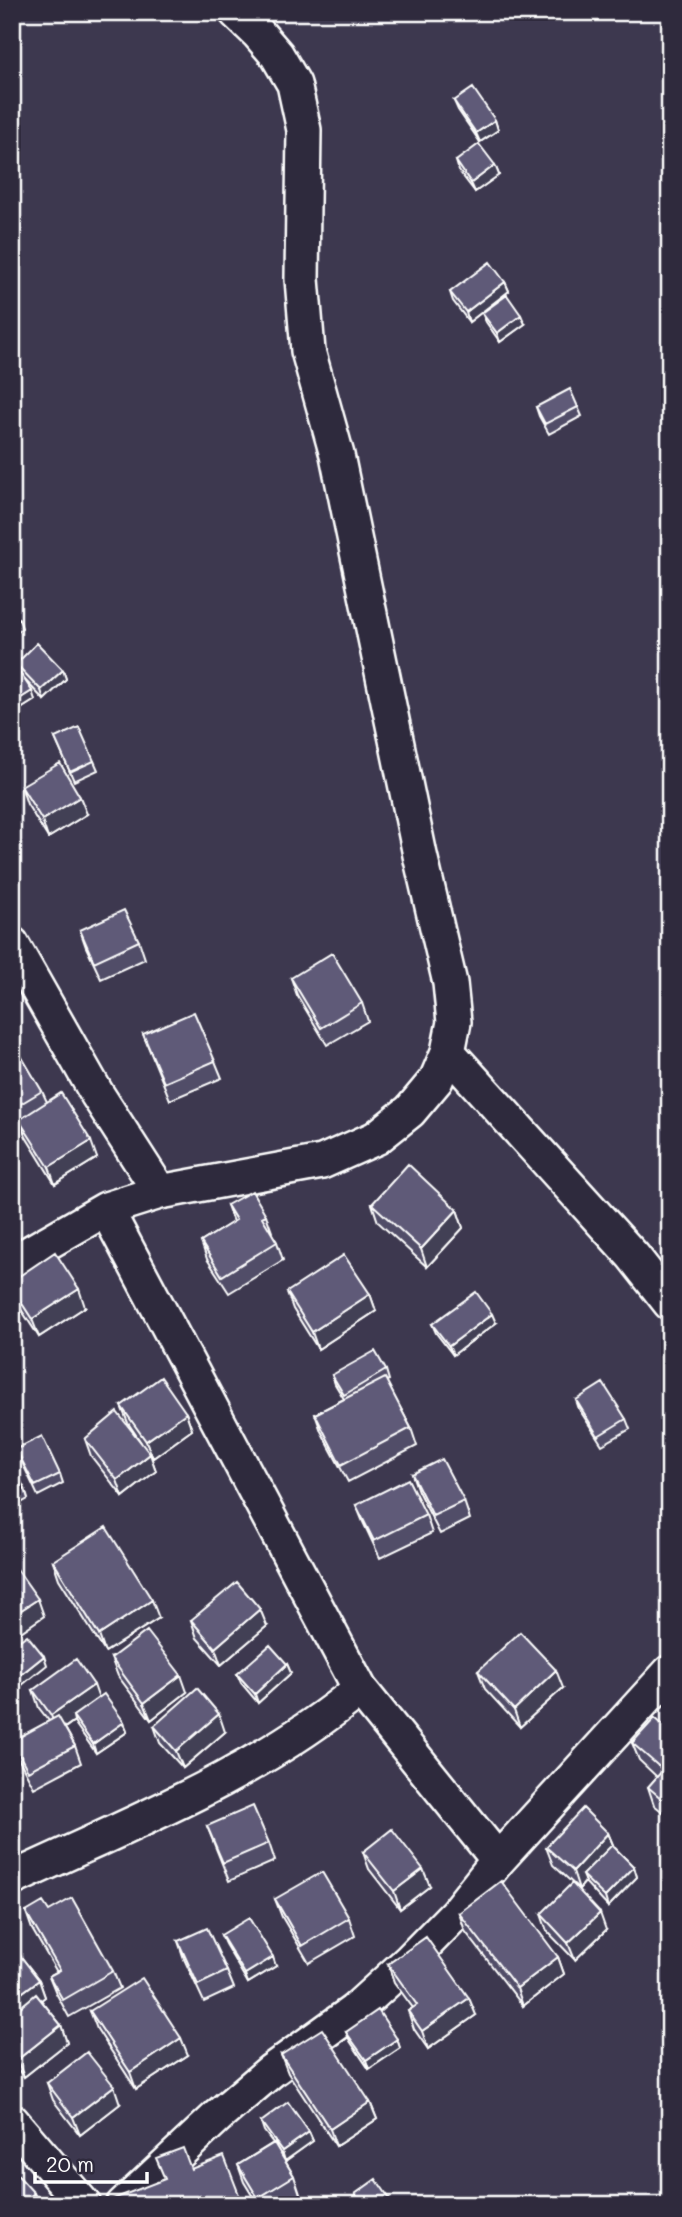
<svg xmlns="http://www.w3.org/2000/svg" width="682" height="2217" font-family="Mali,sans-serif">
	<rect width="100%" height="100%" fill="#3d384f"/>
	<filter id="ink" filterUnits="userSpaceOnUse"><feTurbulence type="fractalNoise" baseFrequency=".0143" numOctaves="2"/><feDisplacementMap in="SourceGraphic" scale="14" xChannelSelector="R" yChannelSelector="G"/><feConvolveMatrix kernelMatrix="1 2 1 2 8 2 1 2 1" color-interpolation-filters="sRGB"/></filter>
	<g filter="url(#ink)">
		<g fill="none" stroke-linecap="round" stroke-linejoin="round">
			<!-- street casing -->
			<g stroke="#fff" stroke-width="38">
				<path id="street" d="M12,944L97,1094L160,1192
					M448,1052L633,1256L670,1303
					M106,1209L360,1689L498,1860
					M12,1263L106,1209L160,1192L322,1162L376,1138L410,1111L436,1080L448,1052L454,1022L450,983L420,855L337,455L308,351L302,279L304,130L294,84L277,55L258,33L236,12
					M12,1879C132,1823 258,1774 360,1689
					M12,2121L84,2205
					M123,2205L218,2116L271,2071L354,2011L409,1961L456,1913L498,1860L670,1672"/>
			</g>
			<!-- street -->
			<use href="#street" stroke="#2f2a3d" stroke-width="33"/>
		</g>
		<!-- wall -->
		<path fill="#514d67" stroke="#fff" stroke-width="2" d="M454,101L495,120L498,130L480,142L458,110Z
			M456,161L495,165L499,175L475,192L459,171Z
			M505,282L509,291L469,322L453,301L450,292Z
			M482,313L525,324L500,342L486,322Z
			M536,407H578L582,416L549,434L539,416Z
			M12,661L17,669L16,664L63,670L66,679L44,700L23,678L35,700L16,712L12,706Z
			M55,738L94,761L98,770L74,781Z
			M21,786L87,814L48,838L27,804Z
			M80,930L139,941L145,959L101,979L86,947Z
			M291,978L362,1003L368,1021L327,1045L297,995Z
			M143,1034L215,1061L222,1078L170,1100Z
			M12,1059L42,1091L47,1102L97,1158L55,1184L26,1137L21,1125L12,1130Z
			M372,1204L457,1210L463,1228L427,1267L378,1222Z
			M227,1205L266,1215L272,1232L271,1233L277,1242L283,1260L229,1293L207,1259L201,1242L233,1222Z
			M12,1288L85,1307L39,1337L15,1300L12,1292Z
			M287,1292L370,1294L376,1311L318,1349L293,1309Z
			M496,1323L453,1355L436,1333L432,1324Z
			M386,1370L389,1380L386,1381L411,1428L417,1446L348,1482L321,1431L315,1414L344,1399L335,1384L332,1375Z
			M576,1400L626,1419L630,1429L602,1445L579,1409Z
			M121,1406L186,1413L192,1430L153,1458L151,1457L156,1471L123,1497L91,1456L85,1439L140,1441L128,1423Z
			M16,1449L60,1474L63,1483L38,1496L20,1458Z
			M12,1453L18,1468L14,1470L25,1489L28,1499L12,1508Z
			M412,1474L464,1501L470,1519L440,1534L418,1491Z
			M356,1505L426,1515L432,1533L380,1558L363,1522Z
			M53,1561L159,1618L105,1652L59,1579Z
			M191,1620L267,1626L221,1665L197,1638Z
			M111,1658L187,1692L151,1720L118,1676Z
			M287,1664L291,1673L258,1703L241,1683L237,1674Z
			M478,1671L563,1688L520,1727L485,1689Z
			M33,1690L99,1697L124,1722L127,1732L96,1753L76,1725L74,1721L65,1728L75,1746L81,1763L34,1788L18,1758L12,1743L49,1721L39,1708Z
			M154,1726L225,1732L183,1768L160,1743Z
			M670,1731V1818L654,1805L648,1787L657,1777L639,1760L632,1743Z
			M207,1826L269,1843L275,1861L229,1881Z
			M608,1833L614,1847L634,1867L637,1877L608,1907L585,1882L579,1889L553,1865L546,1847Z
			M363,1852L430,1886L400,1909L369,1869Z
			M275,1899L349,1918L355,1936L309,1963L282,1917Z
			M49,1911L113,1971L120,1988L69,2017L56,1993L49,1976L57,1972L32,1929L26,1912Z
			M459,1913L558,1957L564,1974L523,2006L465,1931Z
			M541,1914L606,1930L575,1960L547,1931Z
			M221,1935L276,1966L248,1983L225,1944Z
			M178,1941L227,1971L234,1988L204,2002L184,1959Z
			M12,1945L39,1980L45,1997L41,2000L61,2025L67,2043L24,2077L12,2063Z
			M388,1964L476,2015L428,2049L414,2029L408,2011L413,2008L394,1982Z
			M90,2011L188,2055L136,2089L97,2029Z
			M346,2032L397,2039L400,2048L369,2069L350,2041Z
			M281,2055L370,2102L377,2119L336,2146L288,2073Z
			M47,2083L120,2104L80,2135L53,2100Z
			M261,2122L309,2132L313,2141L285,2161L294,2176L300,2194L282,2205H258L244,2182L238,2165L273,2143L264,2131Z"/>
		<!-- shaded-wall -->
		<path fill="#423f54" stroke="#fff" stroke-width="2" d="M495,120L498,130L480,142L476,133Z
			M495,165L499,175L475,192L471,183Z
			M505,282L509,291L469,322L466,312Z
			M521,315L525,324L500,342L497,333Z
			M19,619L22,628L12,638V625Z
			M63,670L66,679L44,700L41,690Z
			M32,691L35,700L16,712L13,703Z
			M15,720L19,729L12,733V722Z
			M80,797L87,814L48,838L42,820Z
			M91,1141L97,1158L55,1184L49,1167Z
			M457,1210L463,1228L427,1267L421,1249Z
			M79,1289L85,1307L39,1337L32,1319Z
			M370,1294L376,1311L318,1349L312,1332Z
			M492,1314L496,1323L453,1355L449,1346Z
			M186,1413L192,1430L153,1458L146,1441Z
			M150,1454L156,1471L123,1497L117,1480Z
			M38,1599L44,1616L12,1638V1616Z
			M152,1600L159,1618L105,1652L99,1635Z
			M260,1609L267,1626L221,1665L215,1648Z
			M44,1656L47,1665L17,1689L14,1680Z
			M287,1664L291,1673L258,1703L255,1694Z
			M556,1670L563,1688L520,1727L514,1710Z
			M181,1675L187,1692L151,1720L144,1703Z
			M94,1685L100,1702L73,1716L74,1721L57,1733L51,1715Z
			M219,1714L225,1732L183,1768L176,1751Z
			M124,1722L127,1732L96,1753L93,1744Z
			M608,1833L615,1850L582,1875L585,1882L579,1889L573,1871Z
			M634,1867L637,1877L608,1907L605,1897Z
			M423,1869L430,1886L400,1909L394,1891Z
			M600,1913L606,1930L575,1960L568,1943Z
			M273,1957L276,1966L248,1983L245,1974Z
			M558,1957L564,1974L523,2006L517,1988Z
			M39,1980L45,1997L12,2023V2000Z
			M469,1998L476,2015L428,2049L422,2031Z
			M61,2025L67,2043L24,2077L17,2060Z
			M181,2038L188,2055L136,2089L130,2072Z
			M397,2039L400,2048L369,2069L366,2060Z
			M114,2086L120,2104L80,2135L73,2117Z
			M370,2102L377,2119L336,2146L330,2129Z
			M309,2132L313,2141L285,2161L282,2151Z
			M34,2193L39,2205H22Z"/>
		<!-- building -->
		<path fill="#5e5a78" stroke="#fff" stroke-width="2" d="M473,88L495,120L476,133L454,101Z
			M479,144L495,165L471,183L456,161Z
			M490,262L505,282L466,312L450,292Z
			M507,295L521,315L497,333L482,313Z
			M570,389L578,407L545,424L536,407Z
			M12,612L19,619L12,625Z
			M37,643L63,670L41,690L16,664Z
			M12,661L32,691L13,703L12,702Z
			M79,727L94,761L70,772L55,738Z
			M60,763L80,797L42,820L21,786Z
			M124,910L139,941L94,962L80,930Z
			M332,953L362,1003L321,1028L291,978Z
			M194,1012L215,1061L164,1083L143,1034Z
			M20,1054L42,1091L12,1109V1059Z
			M61,1093L91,1141L49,1167L19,1120Z
			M408,1164L457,1210L421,1249L372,1204Z
			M252,1191L266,1215L262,1217L277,1242L222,1276L201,1242L236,1220L227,1205Z
			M55,1252L79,1289L32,1319L12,1288V1281Z
			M344,1255L370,1294L312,1332L287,1292Z
			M476,1292L492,1314L449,1346L432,1324Z
			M375,1351L386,1370L344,1395L332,1375Z
			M161,1377L186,1413L146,1441L121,1406Z
			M385,1378L411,1428L341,1465L315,1414Z
			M603,1383L626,1419L598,1436L576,1400Z
			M117,1412L150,1454L117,1480L85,1439Z
			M42,1436L60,1474L35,1486L16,1449Z
			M442,1459L464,1501L433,1516L412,1474Z
			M12,1469H13L25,1489L12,1496Z
			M408,1479L426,1515L374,1541L356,1505Z
			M106,1527L152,1600L99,1635L53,1561Z
			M14,1565L38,1599L12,1616V1566Z
			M237,1582L260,1609L215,1648L191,1620Z
			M147,1631L181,1675L144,1703L111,1658Z
			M520,1632L556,1670L514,1710L478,1671Z
			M27,1635L44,1656L14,1680L12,1678V1646Z
			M270,1645L287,1664L255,1694L237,1674Z
			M76,1659L94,1685L51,1715L33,1690Z
			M197,1688L219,1714L176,1751L154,1726Z
			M104,1694L124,1722L93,1744L73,1716Z
			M58,1716L75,1746L28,1771L12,1741Z
			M655,1718L670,1731V1806L648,1787L663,1770L632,1743Z
			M253,1806L269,1843L223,1863L207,1826Z
			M583,1808L608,1833L573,1871L546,1847Z
			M392,1829L423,1869L394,1891L363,1852Z
			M612,1845L634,1867L605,1897L582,1875Z
			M322,1872L349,1918L302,1946L275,1899Z
			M501,1881L558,1957L517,1988L459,1913Z
			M572,1883L600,1913L568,1943L541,1914Z
			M72,1898L113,1971L63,2000L49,1976L60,1970L26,1912L43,1902L49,1911Z
			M249,1918L273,1957L245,1974L221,1935Z
			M207,1928L227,1971L198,1985L178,1941Z
			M426,1937L469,1998L422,2031L408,2011L417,2005L388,1964Z
			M12,1945L39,1980L12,2000Z
			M142,1978L181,2038L130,2072L90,2011Z
			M36,1994L61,2025L17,2060L12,2053V2014Z
			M378,2010L397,2039L366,2060L346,2032Z
			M322,2029L370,2102L330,2129L281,2055Z
			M87,2052L114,2086L73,2117L47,2083Z
			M288,2102L309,2132L282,2151L261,2122Z
			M274,2143L294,2176L258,2198L238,2165Z
			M183,2148L191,2169L224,2156L243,2205H115L113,2199L165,2179L156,2158Z
			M12,2169L34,2193L22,2205H12Z
			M376,2179L394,2205H363L355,2194Z"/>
	</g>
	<!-- margin -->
	<rect width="682" height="2217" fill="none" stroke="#2f2a3d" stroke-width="42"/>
	<rect x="21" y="21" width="640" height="2175" fill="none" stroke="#fff" stroke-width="2.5" filter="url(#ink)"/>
	<!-- scale -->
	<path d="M35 2172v10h112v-10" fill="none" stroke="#ffffff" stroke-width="3.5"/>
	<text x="46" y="2172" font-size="21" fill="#ffffff" stroke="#2f2a3d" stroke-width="5" paint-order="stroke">20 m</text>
</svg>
